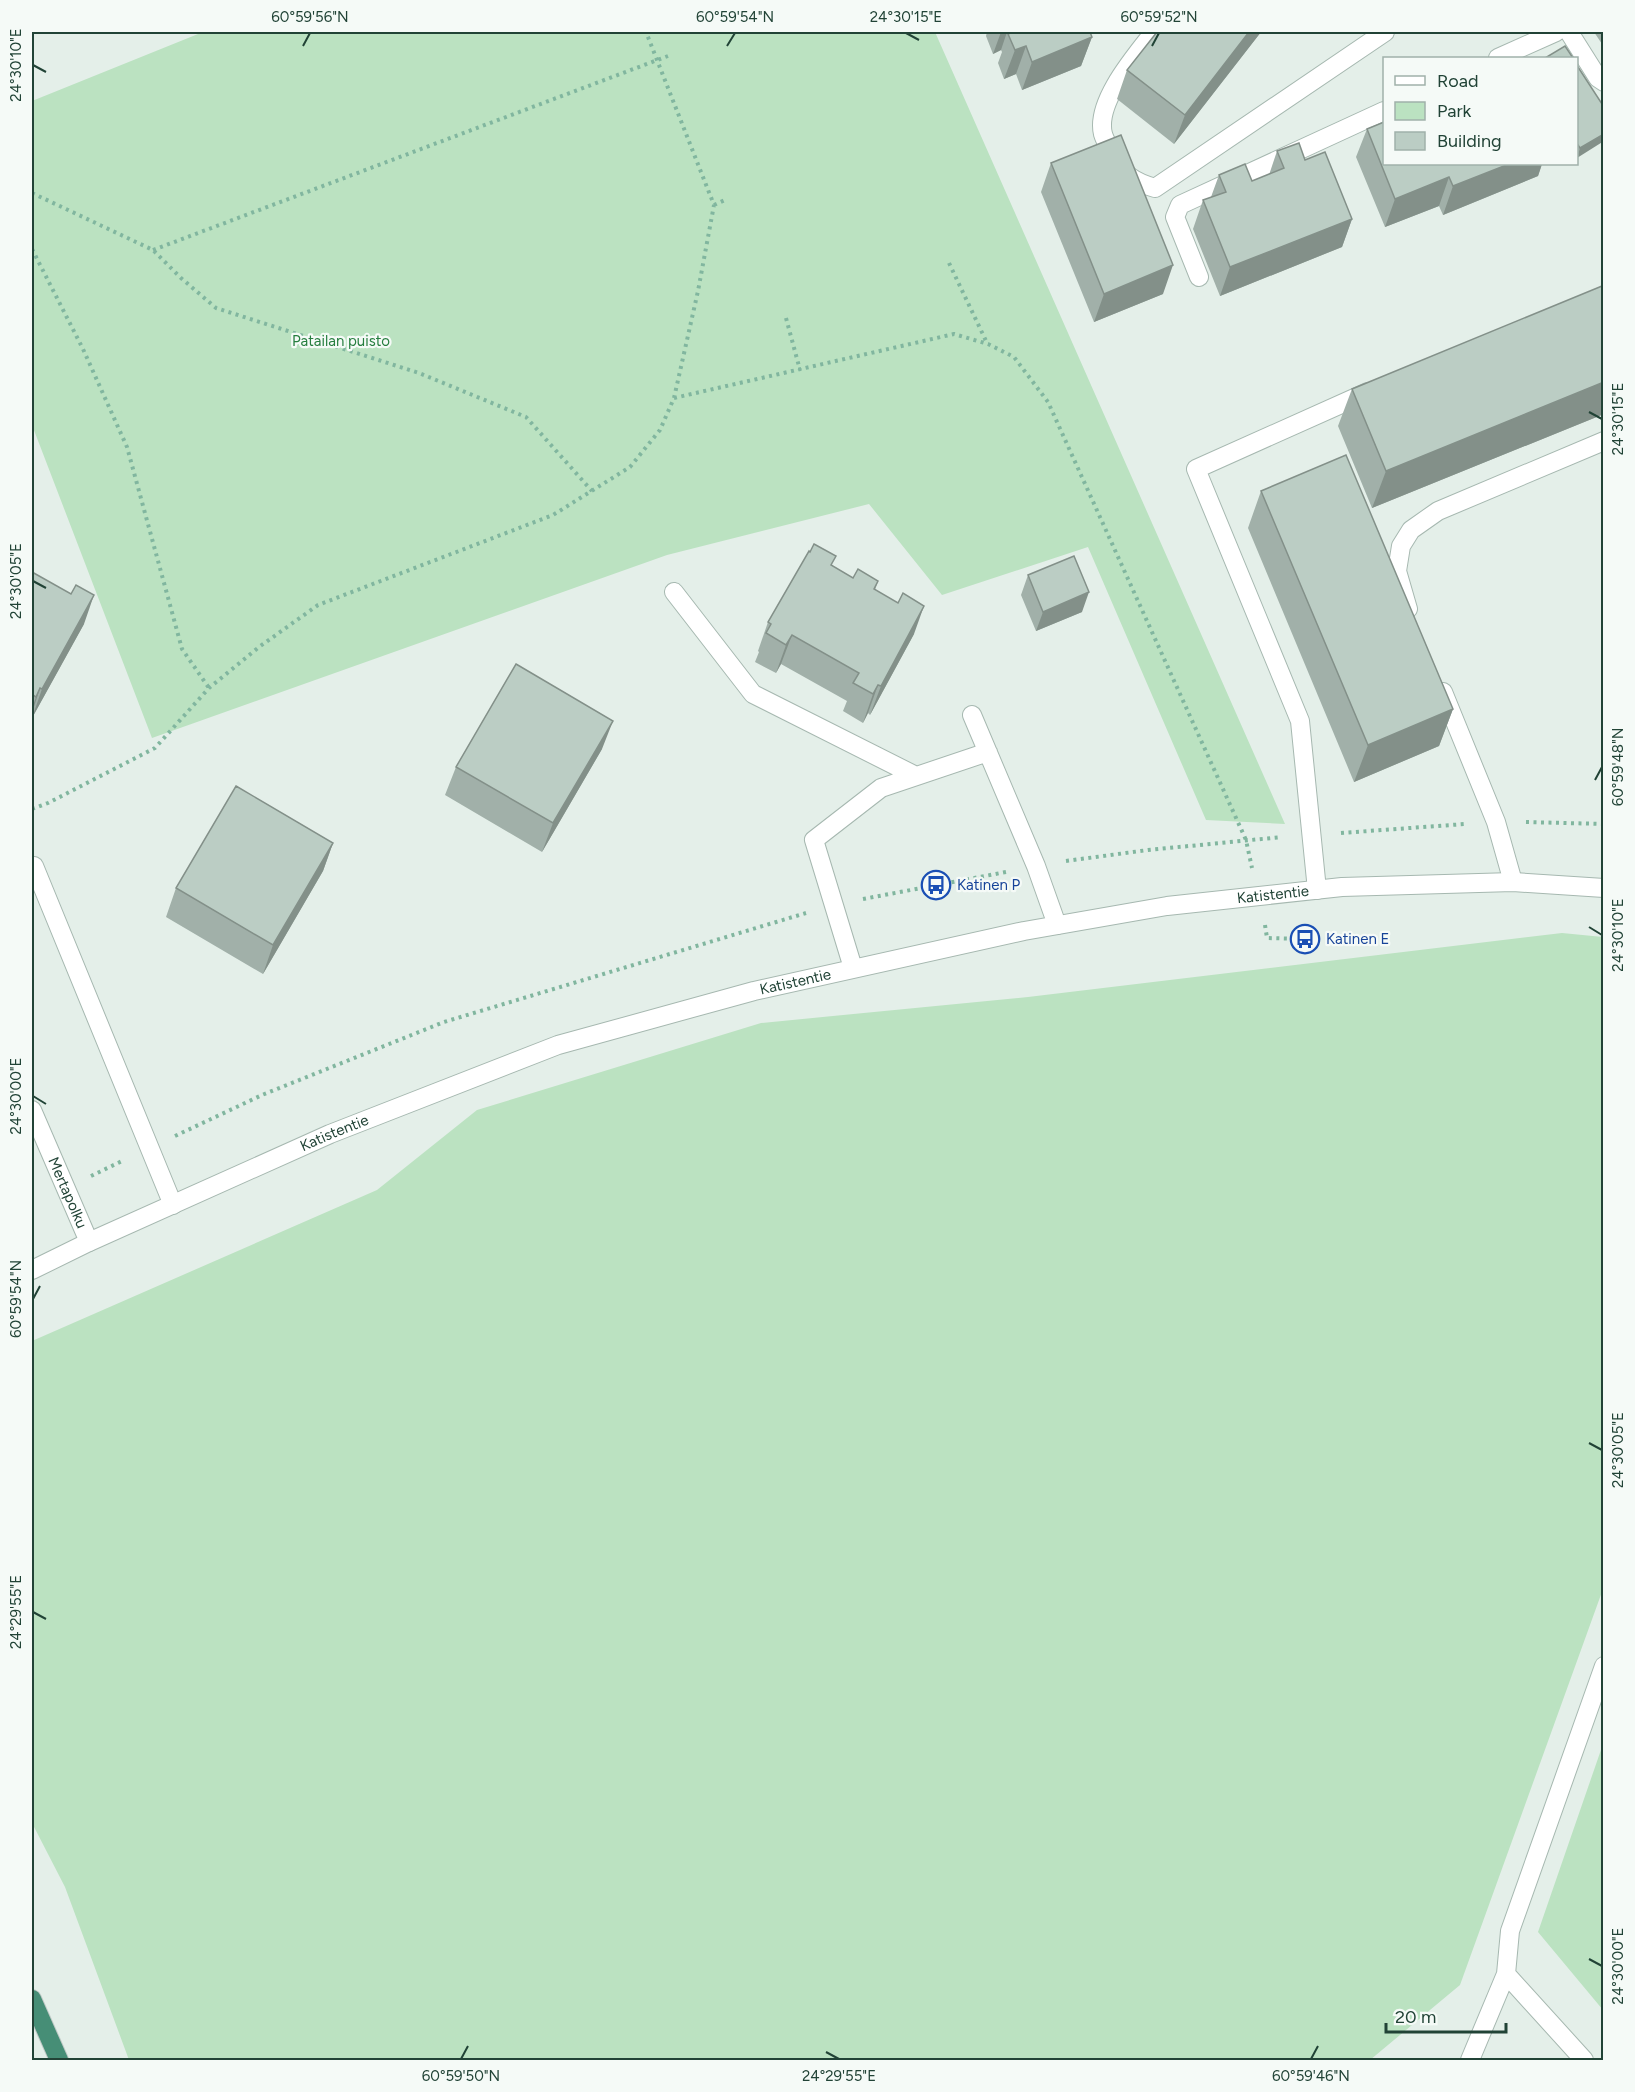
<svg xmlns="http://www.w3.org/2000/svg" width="1635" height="2092" font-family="Figtree,sans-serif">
	<rect width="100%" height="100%" fill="#e4efe9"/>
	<!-- green -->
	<path fill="#bbe2c1" d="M203,32H935L1285,824L1206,820L1088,547L942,595L869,504L667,555L152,738L32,425V101Z
		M1562,933L1603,937V1589L1460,1985L1370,2060H129L65,1887L32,1823V1341L377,1190L477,1110L761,1023L1028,997Z
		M1603,1744V2010L1538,1932Z"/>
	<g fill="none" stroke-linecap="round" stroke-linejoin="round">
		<!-- service casing -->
		<g stroke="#a6b8b0" stroke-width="20">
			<path id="service" d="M1154,32C1136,55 1095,102 1103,134C1105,141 1110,149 1113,155C1123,175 1134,182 1155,188L1385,32
				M1569,32L1598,78L1604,82
				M1498,58L1556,32
				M1199,277L1175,217L1180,205L1384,111
				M674,592L753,694L916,776
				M1408,609L1397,571L1401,546L1411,530L1438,511L1604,441
				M1443,692L1496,822L1513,882
				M972,715L1036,866L1057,925
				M34,866L173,1205
				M1317,890L1300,721L1196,469L1368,392
				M853,968L814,840L881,788L988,752
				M1470,2060L1506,1974
				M1584,2060L1506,1974L1510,1931L1604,1666"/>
		</g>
		<!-- minor casing -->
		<g stroke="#a6b8b0" stroke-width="20">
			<g id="minor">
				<path id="s1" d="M32,1110L89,1242"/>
				<path id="s2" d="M32,1270L89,1242L330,1134L558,1045L754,991L1024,931L1167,906L1342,887L1513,882L1604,888"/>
			</g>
		</g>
		<!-- trunk casing -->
		<g stroke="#c1cac7" stroke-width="20">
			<path id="trunk" d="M32,1999L59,2060"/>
		</g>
		<!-- path -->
		<path stroke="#81b69f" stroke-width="4" stroke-dasharray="3 4.5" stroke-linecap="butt" d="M32,193L153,250L181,278L216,308L419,373L526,417L592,491
			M714,205L725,200
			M32,249L83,349L127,447L182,649L209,688
			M153,250L668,56
			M949,263L987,343
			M786,318L800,370
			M674,398L954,334L988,344L1014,357L1048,402L1246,840L1252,868
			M32,809L48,803L155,748L209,688L259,647L318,605L553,515L630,467L660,430L674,398L698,291L714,205L646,32
			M1526,822L1604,824
			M1341,833L1465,824
			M1066,861L1148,850L1282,837
			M863,899L1006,872
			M1265,925L1267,938L1305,939
			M175,1136L262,1095L444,1022L806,913
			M91,1176L122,1161"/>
		<!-- service -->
		<use href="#service" stroke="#fff" stroke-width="18"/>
		<!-- minor -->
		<use href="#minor" stroke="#fff" stroke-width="18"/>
		<!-- trunk -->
		<use href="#trunk" stroke="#468e76" stroke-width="18"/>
	</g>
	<!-- wall -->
	<path fill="#a1b0a9" d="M987,32H1090L1092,37L1081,66L1022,90L1016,74L1004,79L998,63L1002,52L1001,50L993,54L986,36Z
		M1157,32H1261L1174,144L1117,99L1127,70Z
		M1594,32H1604V47Z
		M1576,64L1604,107L1577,158H1576Z
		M1367,129L1384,164H1542L1538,176L1443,215L1439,206L1385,227L1356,157Z
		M1277,151L1305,160L1352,219L1342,247L1220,296L1193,229L1203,200L1211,197L1219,175L1252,181L1269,175Z
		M1051,163L1163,294L1094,322L1041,192Z
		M1604,290V414L1372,508L1338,426L1352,389Z
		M1261,491L1453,709L1439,746L1354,782L1248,528Z
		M833,566L853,578L878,581L875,590L914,634L870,715L868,713L863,723L843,711L847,701L781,664L776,673L755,662L759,652L758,651L768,622Z
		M32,572L84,624L32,718Z
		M1028,575L1082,612L1036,631L1021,595Z
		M602,749L542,852L445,795L456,767Z
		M333,843L323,871L263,974L166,917L176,888Z"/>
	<!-- shaded-wall -->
	<path fill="#839089" d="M1001,32H1007L1001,50L993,54Z
		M1249,32H1261L1174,144L1185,115Z
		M1092,37L1081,66L1022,90L1032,62Z
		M1026,46L1016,74L1004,79L1015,50Z
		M1604,134V141L1577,158L1580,148Z
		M1509,164H1542L1538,176L1443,215L1453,186Z
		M1449,177L1439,206L1385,227L1395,199Z
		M1352,219L1342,247L1220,296L1230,267Z
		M1173,265L1163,294L1094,322L1104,294Z
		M1604,382V414L1372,508L1386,471Z
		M1089,592L1082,612L1036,631L1043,612Z
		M94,595L84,624L32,718L42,689Z
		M924,606L914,634L870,715L881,686Z
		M792,635L781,664L776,673L786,645Z
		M878,685L868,713L863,723L873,694Z
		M40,688L32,713V708L36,697Z
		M1453,709L1439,746L1354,782L1368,745Z
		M613,721L602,749L542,852L553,823Z
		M333,843L323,871L263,974L273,945Z"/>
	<!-- building -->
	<path fill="#bbcdc4" stroke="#839089" stroke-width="1.5" d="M1013,32H1090L1092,37L1032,62L1026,46L1015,50L1008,34Z
		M1157,32H1249L1185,115L1127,70Z
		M1565,46L1573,58H1545Z
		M1576,64L1604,107V134L1580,148L1576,142Z
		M1384,122V164H1509L1453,186L1449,177L1395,199L1367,129Z
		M1121,135L1173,265L1104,294L1051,163Z
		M1299,143L1305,160L1325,152L1352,219L1230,267L1203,200L1226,192L1219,175L1245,164L1252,181L1284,168L1277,151Z
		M1602,286L1604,290V382L1386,471L1352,389Z
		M1346,455L1453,709L1368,745L1261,491Z
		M814,544L836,556L831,565L853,578L858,569L878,581L874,589L898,603L903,593L924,606L881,686L878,685L873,694L853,683L859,673L792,635L786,645L766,633L771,624L768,622L809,551L810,552Z
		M1074,556L1089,592L1043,612L1028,575Z
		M32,572L71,594L76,585L94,595L42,689L40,688L36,697L32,694Z
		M516,664L613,721L553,823L456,767Z
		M236,786L333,843L273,945L176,888Z"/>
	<!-- ticks -->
	<path fill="none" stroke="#214336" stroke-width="2" d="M906,33L919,40M303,46L310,33M727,46L735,33M1152,46L1159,33M33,65L46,72M1589,412L1602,419M33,581L46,588M1595,780L1602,767M1589,927L1602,935M33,1096L46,1104M33,1299L40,1286M1589,1443L1602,1450M33,1612L46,1619M1589,1959L1602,1966M826,2052L839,2059M461,2059L468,2046M1311,2059L1318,2046"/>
	<!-- icons -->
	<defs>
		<g id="bus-ring" transform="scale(1.5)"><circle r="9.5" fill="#f5faf7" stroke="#1a4fb4" stroke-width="1.5"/><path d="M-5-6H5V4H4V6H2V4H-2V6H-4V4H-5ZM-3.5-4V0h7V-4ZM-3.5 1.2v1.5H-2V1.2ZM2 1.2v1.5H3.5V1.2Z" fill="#1a4fb4"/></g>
	</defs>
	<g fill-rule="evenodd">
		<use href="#bus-ring" x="936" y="885"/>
		<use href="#bus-ring" x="1305" y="939"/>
	</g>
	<g text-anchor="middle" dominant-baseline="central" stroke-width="4.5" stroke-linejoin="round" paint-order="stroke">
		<!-- park labels -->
		<g font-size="15" fill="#267e3f" stroke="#f5faf7">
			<text x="341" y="341">Patailan puisto</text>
		</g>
		<!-- transit labels -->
		<g font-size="15" fill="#164399" stroke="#f5faf7" text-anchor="start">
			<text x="957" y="885">Katinen P</text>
			<text x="1326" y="939">Katinen E</text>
		</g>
		<!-- street labels -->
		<g font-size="15" fill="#214336" stroke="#f5faf7">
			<text stroke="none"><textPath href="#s2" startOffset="1304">Katistentie</textPath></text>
			<text stroke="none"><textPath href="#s2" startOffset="818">Katistentie</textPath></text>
			<text stroke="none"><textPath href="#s2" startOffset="332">Katistentie</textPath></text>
			<text stroke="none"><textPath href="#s1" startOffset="90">Mertapolku</textPath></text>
		</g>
	</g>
	<!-- border -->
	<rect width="1635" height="2092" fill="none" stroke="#f5faf7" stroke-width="66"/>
	<!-- legend -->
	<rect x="1383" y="57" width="195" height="108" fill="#f5faf7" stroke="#a0b1aa" stroke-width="1.5"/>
	<rect x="1395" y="76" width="30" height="9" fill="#ffffff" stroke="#a0b1aa" stroke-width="1.5"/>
	<text x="1437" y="87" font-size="18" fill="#214336">Road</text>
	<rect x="1395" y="102" width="30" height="18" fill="#bbe2c1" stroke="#a0b1aa" stroke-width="1.5"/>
	<text x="1437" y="117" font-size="18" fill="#214336">Park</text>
	<rect x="1395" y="132" width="30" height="18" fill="#bbcdc4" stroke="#a0b1aa" stroke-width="1.5"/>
	<text x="1437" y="147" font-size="18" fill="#214336">Building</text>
	<!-- scale -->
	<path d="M1386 2023v9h120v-9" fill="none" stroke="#214336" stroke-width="3"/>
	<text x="1395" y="2023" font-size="18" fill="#214336" stroke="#f5faf7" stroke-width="4.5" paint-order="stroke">20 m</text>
	<rect x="33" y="33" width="1569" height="2026" fill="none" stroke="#214336" stroke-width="2"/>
	<g font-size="15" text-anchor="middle" fill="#214336">
		<text x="310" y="22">60°59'56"N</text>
		<text x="735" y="22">60°59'54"N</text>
		<text x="906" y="22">24°30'15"E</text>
		<text x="1159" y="22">60°59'52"N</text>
		<text transform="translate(16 65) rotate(-90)" y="5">24°30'10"E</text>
		<text transform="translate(1618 419) rotate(-90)" y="5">24°30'15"E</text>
		<text transform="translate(16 581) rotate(-90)" y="5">24°30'05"E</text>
		<text transform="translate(1618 767) rotate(-90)" y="5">60°59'48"N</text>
		<text transform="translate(1618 935) rotate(-90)" y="5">24°30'10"E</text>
		<text transform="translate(16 1096) rotate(-90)" y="5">24°30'00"E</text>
		<text transform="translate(16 1299) rotate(-90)" y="5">60°59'54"N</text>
		<text transform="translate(1618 1450) rotate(-90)" y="5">24°30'05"E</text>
		<text transform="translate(16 1612) rotate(-90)" y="5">24°29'55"E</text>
		<text transform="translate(1618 1966) rotate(-90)" y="5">24°30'00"E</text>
		<text x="461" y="2081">60°59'50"N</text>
		<text x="839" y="2081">24°29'55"E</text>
		<text x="1311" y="2081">60°59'46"N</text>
	</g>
</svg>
